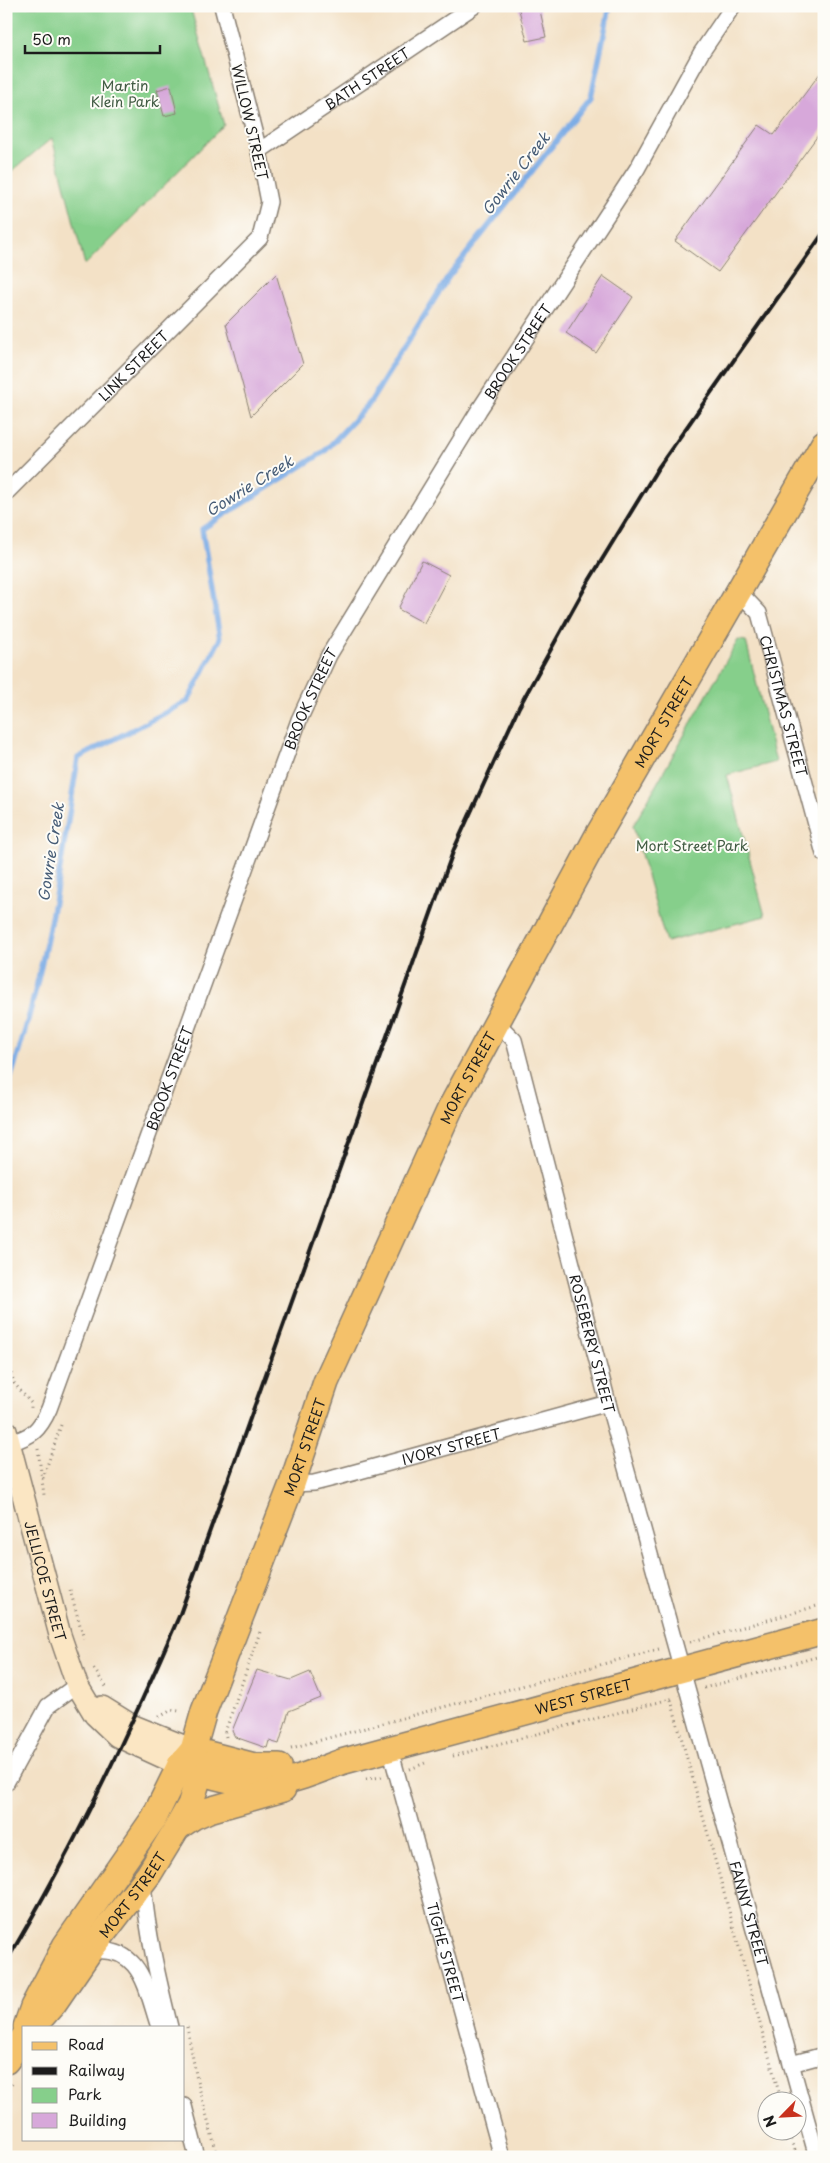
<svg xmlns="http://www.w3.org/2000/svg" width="830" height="2163" font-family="'Playpen Sans',sans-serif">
	<rect width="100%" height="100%" fill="#fdfcf7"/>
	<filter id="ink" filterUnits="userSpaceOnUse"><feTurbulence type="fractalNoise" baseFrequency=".02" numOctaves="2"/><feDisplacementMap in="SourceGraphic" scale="10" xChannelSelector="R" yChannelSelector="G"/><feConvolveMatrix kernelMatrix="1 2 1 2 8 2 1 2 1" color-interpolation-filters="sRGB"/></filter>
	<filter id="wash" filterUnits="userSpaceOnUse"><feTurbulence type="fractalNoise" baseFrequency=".0096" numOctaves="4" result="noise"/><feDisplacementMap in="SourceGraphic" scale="20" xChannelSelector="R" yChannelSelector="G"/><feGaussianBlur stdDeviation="1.12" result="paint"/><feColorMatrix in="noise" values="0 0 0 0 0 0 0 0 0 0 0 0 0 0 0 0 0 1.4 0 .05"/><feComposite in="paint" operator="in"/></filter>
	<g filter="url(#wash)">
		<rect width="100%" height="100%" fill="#f3e1c6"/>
		<!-- green -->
		<path fill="#86cf8b" stroke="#517654" d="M6,6H190L224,125L85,265L52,138L6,176Z
			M738,640L746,641L776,762L727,775L765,916L666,942L633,826Z"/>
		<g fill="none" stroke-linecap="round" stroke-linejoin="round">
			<!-- stream -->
			<path stroke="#7aabe5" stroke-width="5.5" d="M6,1091C44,983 60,870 78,758L188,701L220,639L202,529L324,452L369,404L449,276L591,97L610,6"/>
		</g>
		<g id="blocks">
			<!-- building -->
			<path fill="#d7a8da" d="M518,6H539L546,37L527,41Z
				M824,68V127L718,272L675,241L759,125L774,135Z
				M171,86L177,113L164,116L157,90Z
				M276,274L303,364L251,416L226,324Z
				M603,276L633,297L596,353L566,333Z
				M422,561L449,575L424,623L398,609Z
				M257,1670L291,1680L310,1672L321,1698L289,1711L279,1744L269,1741L267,1748L235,1737L232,1731Z"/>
		</g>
	</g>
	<g filter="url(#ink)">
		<use href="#blocks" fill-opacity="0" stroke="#887e71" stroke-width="1"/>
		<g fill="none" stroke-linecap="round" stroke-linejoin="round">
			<!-- street casing -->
			<g stroke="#887e71" stroke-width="18">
				<g id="street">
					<path id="s1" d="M259,151L474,6"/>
					<path id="s2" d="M6,493L260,238L269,202L259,151L222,6"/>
					<path id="s3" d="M739,592L759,613L824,854"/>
					<path id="s4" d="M496,1022L514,1040L608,1403L817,2157"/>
					<path id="s5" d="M10,1443C32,1436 39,1431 49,1409L299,720L329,655L479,410L637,169L701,53L733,6"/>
					<path id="s6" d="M292,1484L314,1483L334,1478L608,1403"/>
					<path id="s7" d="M390,1749L502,2157"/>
					<path d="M6,1783L48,1706L77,1685"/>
					<path d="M143,1883C147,1932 158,1979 170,2027"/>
					<path d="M89,1952C141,1942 146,1989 159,2027"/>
					<path d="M791,2064L824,2055"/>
					<path d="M184,2106L197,2157"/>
				</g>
			</g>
			<!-- secondary casing -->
			<g stroke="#887e71" stroke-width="24">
				<g id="secondary">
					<path id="s8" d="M6,1431L60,1635L77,1685L95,1715L117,1736L180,1765"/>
					<path d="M102,1707L131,1725L193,1750"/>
				</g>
			</g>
			<!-- primary casing -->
			<g stroke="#887e71" stroke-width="28">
				<g id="primary">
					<path d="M193,1750L255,1766H279"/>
					<path id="s9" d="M180,1765C207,1776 245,1786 274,1783C297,1780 320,1770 341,1762L824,1631"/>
					<path d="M178,1827L193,1817L209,1810L283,1789"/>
					<path id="s10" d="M40,2019L54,2003L89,1952L149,1874L177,1828L190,1805L200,1773L195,1757"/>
					<path id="s11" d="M26,2027L33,2007L65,1946L154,1818L180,1765L193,1750L204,1711L292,1484L326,1382L450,1109L598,835L824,443"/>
					<path d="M6,2061L24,2037"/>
				</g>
			</g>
			<!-- path -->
			<path stroke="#887e71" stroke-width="3" stroke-dasharray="1 4" stroke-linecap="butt" d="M6,1354L14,1383L31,1403V1408
				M38,1449L44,1495
				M43,1478L61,1425
				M70,1590L84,1639
				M690,1642L824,1604
				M94,1669L107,1688
				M704,1688L824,1655
				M671,1700L781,2100
				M159,1717L172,1710L179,1711
				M226,1737L225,1732L261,1629
				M291,1748L659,1649
				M453,1756L674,1698
				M410,1769L425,1763
				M366,1779L382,1777
				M187,2027L197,2080L218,2157
				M6,2093L14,2081
				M789,2130L797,2157"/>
			<!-- street -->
			<use href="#street" stroke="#fff" stroke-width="15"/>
			<!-- secondary -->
			<use href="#secondary" stroke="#fbe6c3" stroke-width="21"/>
			<!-- primary -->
			<use href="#primary" stroke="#f4c16a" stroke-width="25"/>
			<!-- rail -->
			<path stroke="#1c1c1c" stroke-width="4" d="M6,1962C73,1850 129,1733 180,1614L454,849L519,707L587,584L658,468L824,232"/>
		</g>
	</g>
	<g text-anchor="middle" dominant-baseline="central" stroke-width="4" stroke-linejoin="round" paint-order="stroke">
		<!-- street labels -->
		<g font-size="14" fill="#1c1c1c" stroke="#fdfcf7">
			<text stroke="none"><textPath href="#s1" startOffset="130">BATH STREET</textPath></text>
			<text transform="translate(250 122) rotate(77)">WILLOW STREET</text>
			<text stroke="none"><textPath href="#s5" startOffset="1216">BROOK STREET</textPath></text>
			<text stroke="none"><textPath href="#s2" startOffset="180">LINK STREET</textPath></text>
			<text stroke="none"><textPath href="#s5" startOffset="811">BROOK STREET</textPath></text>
			<text stroke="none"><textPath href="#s3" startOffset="125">CHRISTMAS STREET</textPath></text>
			<text stroke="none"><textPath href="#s11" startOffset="1458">MORT STREET</textPath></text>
			<text stroke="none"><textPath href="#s11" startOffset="1052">MORT STREET</textPath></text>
			<text stroke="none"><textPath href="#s5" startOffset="406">BROOK STREET</textPath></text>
			<text stroke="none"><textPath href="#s4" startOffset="339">ROSEBERRY STREET</textPath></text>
			<text stroke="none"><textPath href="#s6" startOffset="164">IVORY STREET</textPath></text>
			<text stroke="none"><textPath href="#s11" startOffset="648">MORT STREET</textPath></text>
			<text stroke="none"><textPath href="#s8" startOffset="155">JELLICOE STREET</textPath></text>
			<text stroke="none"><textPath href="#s9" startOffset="418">WEST STREET</textPath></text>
			<text stroke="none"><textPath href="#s10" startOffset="155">MORT STREET</textPath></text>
			<text stroke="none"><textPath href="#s4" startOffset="930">FANNY STREET</textPath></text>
			<text stroke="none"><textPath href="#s7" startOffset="211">TIGHE STREET</textPath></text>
		</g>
		<!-- park labels -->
		<g font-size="14" fill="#415b43" stroke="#fdfcf7">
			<text x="125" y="85">Martin<tspan x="125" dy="16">Klein Park</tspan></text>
			<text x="692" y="845">Mort Street Park</text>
		</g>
		<!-- water labels -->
		<g font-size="15" font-style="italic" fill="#465c76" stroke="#fdfcf7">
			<text transform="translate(515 173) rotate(-52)">Gowrie Creek</text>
			<text transform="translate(249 485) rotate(-32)">Gowrie Creek</text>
			<text transform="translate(50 852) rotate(-81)">Gowrie Creek</text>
		</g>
	</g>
	<!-- margin -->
	<rect width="830" height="2163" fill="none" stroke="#fdfcf7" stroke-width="25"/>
	<!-- legend -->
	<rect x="22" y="2026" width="162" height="115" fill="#fdfcf7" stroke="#a3a29f"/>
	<rect x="32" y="2042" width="25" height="8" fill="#f4c16a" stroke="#a3a29f"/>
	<text x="68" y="2050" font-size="15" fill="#1c1c1c">Road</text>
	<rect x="32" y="2067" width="25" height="8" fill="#1c1c1c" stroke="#a3a29f"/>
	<text x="68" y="2076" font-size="15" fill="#1c1c1c">Railway</text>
	<rect x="32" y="2088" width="25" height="15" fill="#86cf8b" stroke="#a3a29f"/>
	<text x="68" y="2100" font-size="15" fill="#1c1c1c">Park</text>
	<rect x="32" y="2113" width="25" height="15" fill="#d7a8da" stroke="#a3a29f"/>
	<text x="68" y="2126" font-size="15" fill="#1c1c1c">Building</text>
	<!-- north arrow -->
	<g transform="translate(782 2116) rotate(246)"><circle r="24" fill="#fdfcf7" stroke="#a3a29f"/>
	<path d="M0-4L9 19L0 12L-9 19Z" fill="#c8321e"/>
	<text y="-8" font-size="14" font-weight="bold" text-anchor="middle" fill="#1c1c1c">N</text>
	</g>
	<!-- scale -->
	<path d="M25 45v8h135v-8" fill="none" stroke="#1c1c1c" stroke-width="2.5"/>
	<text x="32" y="45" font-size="15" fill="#1c1c1c" stroke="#fdfcf7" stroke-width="4" paint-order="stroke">50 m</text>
</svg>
